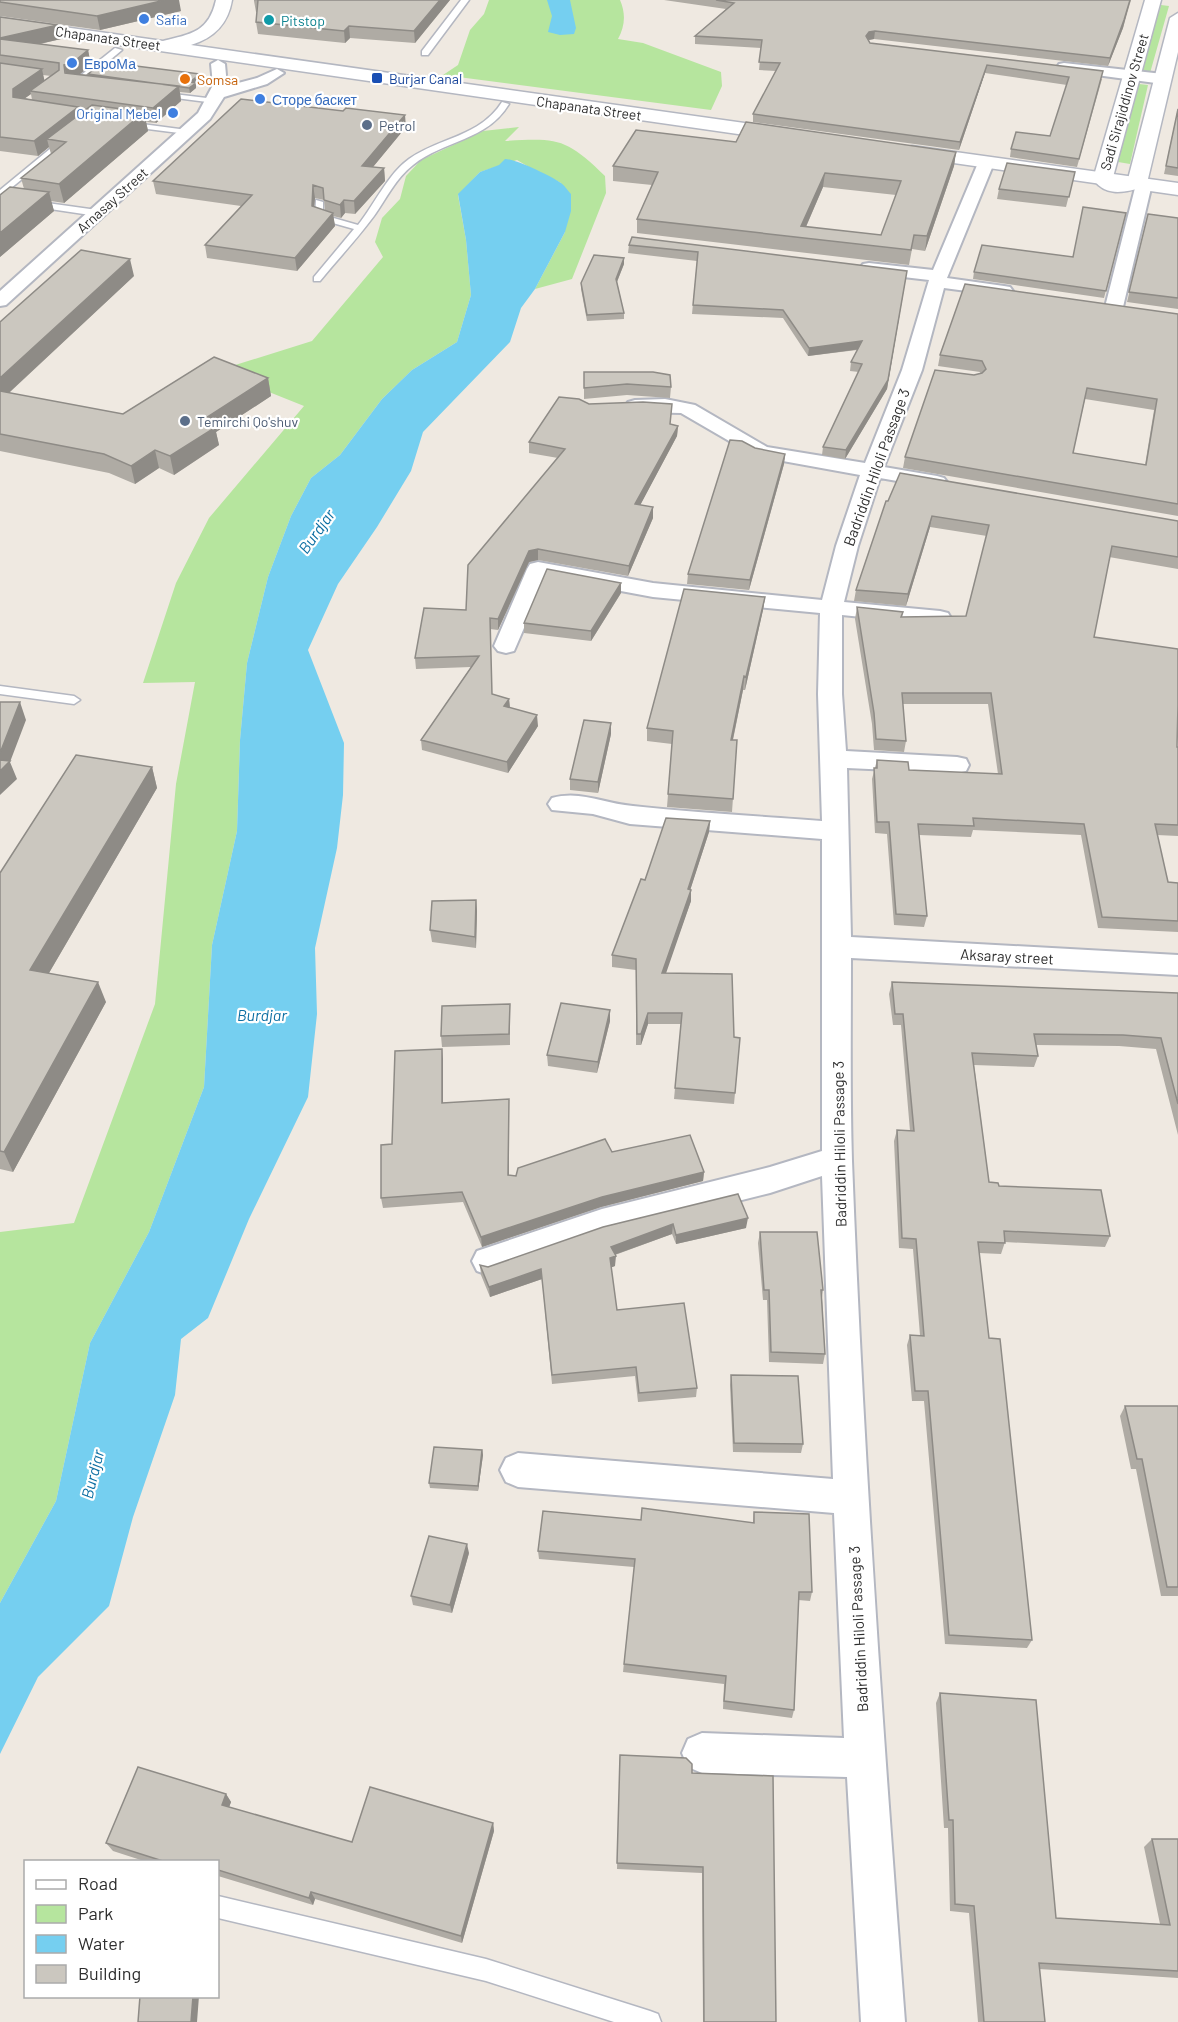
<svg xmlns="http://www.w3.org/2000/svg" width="1178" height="2022" font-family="Barlow,sans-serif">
	<rect width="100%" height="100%" fill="#efe9e1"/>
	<!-- green -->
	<path fill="#b6e59e" d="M489,0H620C626,14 625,26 618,39L643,43L721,72L722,86L711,110L443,75L458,65L470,30L484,14Z
		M1161,5L1169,6L1150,73L1141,72Z
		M1139,84L1148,85L1130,164L1118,162Z
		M519,127L505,141C558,138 566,138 605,176L606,193L572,279L535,289L565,232L561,183L534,170L517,160L480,172L458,195L466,240L471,295L457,342L412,370L382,399L340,455L311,478L291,516L268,577L247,663L240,740L237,831L212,945L204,1087L149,1232L90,1343L56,1501L0,1603V1232L74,1223L155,1004L176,784L195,682L143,683L176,583L209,518L304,406L216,371L312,341L383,257L375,242L382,218L400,199L406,176L421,160L483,131Z"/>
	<!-- water -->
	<path fill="#75cff0" d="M547,0H570L576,28L574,34L560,35L548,32L552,16Z
		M505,159C516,159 551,176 561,183C565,186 568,191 571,194V211L565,232L535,289L521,308L510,342L423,432L411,471L377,527L338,584L308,650L344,743L343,795L337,848L315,948L317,1014L308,1097L249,1219L208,1318L181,1339L175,1395L133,1517L109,1606L38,1677L0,1754V1603L56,1501L90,1343L149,1232L204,1087L212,945L237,831L240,740L247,663L268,577L291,516L311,478L340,455L382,399L412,370L457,342L471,295L466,240L458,194L480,172L499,165Z"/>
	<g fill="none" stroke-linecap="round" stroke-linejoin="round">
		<!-- service casing -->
		<g stroke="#b4b7c1" stroke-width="3">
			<path id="service" d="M461,0H469L428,55H422V51Z
				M115,48L122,50L80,85L66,84V80H75Z
				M157,92L215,99L219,101L215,103L160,96L156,94Z
				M502,102L509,104C487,141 444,140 413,165C396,178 386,199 374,216C357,239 338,259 320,281H314V277L354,229L315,218L316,200L323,202V215L358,225C375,204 387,175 409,159C440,137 480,137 502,102Z
				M127,122L187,130L191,132L187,134L124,126V122Z
				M62,139L69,141L0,197V190Z
				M33,201L97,210L101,213L97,216L30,206L29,204Z
				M0,686L74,696L80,700L74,704L0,694Z
				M218,1896L486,1959L650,2011L658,2014L661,2022H614L486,1981L218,1918Z"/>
		</g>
		<!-- minor casing -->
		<g stroke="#b4b7c1" stroke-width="4">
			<path id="minor" d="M218,60L225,64L227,86L257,78L277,69L284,73L267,84L224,97L210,119L6,305L0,306V291L198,113L213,85L211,64Z
				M1064,63L1163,74L1171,79L1163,84L1059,70L1057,67L1059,64Z
				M986,158L994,163L947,278L1004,286L1010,287L1013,291L1010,295L1004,296L944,288L922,370L884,467L937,476L944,478L947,482L944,486L937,488L880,478L858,546L844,602L940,611L948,613L951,618L948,623L940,625L842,615V694L846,751L957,757L966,759L969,765L966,771L957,773L847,768L851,937L1178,955V975L851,958C851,1026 850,1094 852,1161C863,1449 883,1735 905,2022H861L847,1777L702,1773L688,1767L682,1753L688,1739L702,1733L844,1738L834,1513L518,1487L506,1482L500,1470L506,1458L518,1453L833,1479L822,1176L770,1193L602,1235L488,1275L477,1271L472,1261L477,1251L602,1209L770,1167L822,1151V839L630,824L593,814L552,810L548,804L552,798C581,790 605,804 633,806C696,813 759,816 822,821L818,694L820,613L653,597L546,577L514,651L506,653L498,651L494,646L527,569L530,564L538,562L653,583L822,600L836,546L860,475L755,456L681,413L635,412L628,410L625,406L628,402L635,400L665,399L695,405L767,447L865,463L902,370L929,280L869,273L863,272L860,268L863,264L869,263L933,270L978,163Z
				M1144,179L1152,184L1123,307L1120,311H1108L1105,307L1136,184Z"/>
		</g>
		<!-- tertiary casing -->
		<g stroke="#b4b7c1" stroke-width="3">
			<path id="tertiary" d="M1145,0H1161L1113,177L1121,181L1128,179L1170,18L1178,13V52L1147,183L1144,187C1125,192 1107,198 1093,179Z"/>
		</g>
		<!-- secondary casing -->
		<g stroke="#b4b7c1" stroke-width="3">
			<path id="secondary" d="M216,0H232C228,24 214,38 191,45L787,129L793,131L796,135L793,139L787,141L0,28V18L163,41C191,34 209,32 216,0Z
				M912,146L1178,183V195L905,156L903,152L905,148Z"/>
		</g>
		<!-- service -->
		<use href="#service" fill="#fff" fill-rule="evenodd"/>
		<!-- minor -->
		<use href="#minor" fill="#fff" fill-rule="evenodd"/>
		<!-- tertiary -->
		<use href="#tertiary" fill="#fff" fill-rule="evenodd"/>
		<!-- secondary -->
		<use href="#secondary" fill="#fff" fill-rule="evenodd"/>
	</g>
	<!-- wall -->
	<path fill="#afaba4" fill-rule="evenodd" d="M0,0L181,11L100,30L0,16Z
		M450,0L415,43L350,38L345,43L258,34L256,22L257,12H256L254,1Z
		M664,0H1131L1123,28L1108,66L874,39L868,40L870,43L1102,79L1077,167L1010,157L1011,149L1050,136L1067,85L985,73L959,150L753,122V114L776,71L759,70L761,48L695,44V36L726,9Z
		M0,17L61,39L39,44L88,50L91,65L80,74L89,75L88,74H200L201,79L196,83V88L190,93L180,92L181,101L156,123L146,122L148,131L64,203L51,201L54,211L0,257V195L24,189L21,178L51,154L49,147L38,156L0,151ZM43,75L51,76L44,81ZM31,94L32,100L25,98Z
		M1178,108V176L1164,174Z
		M406,127L373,167L384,168L385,181L355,214L345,213L341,218L333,216L335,226L297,271L207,258L205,245L241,206L156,194L153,181ZM315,198L324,200L325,210L314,207Z
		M736,142L956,152L954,166L925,251L912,249L909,265L637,233V219L652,185L613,181V166ZM823,187L896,195L881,235L806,227Z
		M1075,172L1066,207L997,199L999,189Z
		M1126,213L1104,298L973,279L974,272L1073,257Z
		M1148,214L1178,218V309L1127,302Z
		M629,245L907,271L887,389L845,459L822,455L823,447L859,372L850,371L851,362L857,350L808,356L783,318L692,314L697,261L628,253Z
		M624,258V264L617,282L624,313V319L587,321L581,289V283Z
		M134,276L9,393L123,414L268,378L271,396L216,432L219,445L174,475L159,468L135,484L109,473L0,451V322Z
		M1178,314V516L903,468L905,457L974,375L981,374L980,372L938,366L940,355ZM1085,399L1154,410L1145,465L1073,453Z
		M584,372L671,387L670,398L627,395L584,399Z
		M589,404L678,426L677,436L640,505L653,507V518L628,576L538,560L529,562L498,630L490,629L492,694L509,699L510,708L538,726L508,773L422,750L421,740L471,667L416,669L415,658L466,610L558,458L529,453V442Z
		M785,454L784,464L749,590L687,584L688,574Z
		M886,501L1178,521V569L1109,557L1094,637L1177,747H1178V836L1157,835L1168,882L1178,883V932L1098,928L1081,835L973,830L971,837L919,835L927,916L924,927L894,925L887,834L875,833L872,779L877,760L909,770L998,774L988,704H903L906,741L904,752L874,750L872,724L855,619L857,607L903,612L902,617L966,616L987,536L930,527L906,606L854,601L856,590Z
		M621,593L591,641L524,633V623Z
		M765,597L763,610L745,690H743L733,740H737L732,812L667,807L672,744L647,741V728Z
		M611,734L598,793L570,790V779Z
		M152,767L157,788L49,973L106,1002L13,1172L0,1169V873Z
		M710,821L709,832L690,890H691V901L665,973L734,1037L740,1038L734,1104L674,1099L681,1024H648L641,1045H636V970L612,967V955L645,880Z
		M476,900L477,911L476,948L432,942L430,930Z
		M892,982L1178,993V1135L1156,1049L1119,1046L1036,1045L1038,1056L1034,1067L974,1065L989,1182L1110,1236L1105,1247L1005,1242L1001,1254L979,1253L989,1338L1032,1640L1027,1648L945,1644L924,1401H912L907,1345L910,1335H920L913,1249L899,1248L894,1141L897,1130L910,1131L901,1025H893L889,994Z
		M610,1010V1021L597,1073L548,1066L547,1055Z
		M510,1015V1045L442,1047L441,1036Z
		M443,1059V1103L509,1099V1175L516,1176L612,1152L704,1172L703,1181L601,1207L482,1247L463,1202L383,1208L381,1198L392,1144Z
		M738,1194L746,1228L676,1244L672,1234L615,1255V1266L611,1267L617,1310L697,1388L696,1397L638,1402L635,1376L552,1384L542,1279L490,1297L481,1275L480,1265L488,1267Z
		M760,1232L823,1290L822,1298L825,1354L823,1364L769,1362L767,1300H763L758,1243Z
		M731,1375L803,1444L801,1453L733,1452L730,1385Z
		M1125,1406H1178V1596H1161L1136,1469H1131L1120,1416Z
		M482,1450L483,1455L478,1491L430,1488L429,1483Z
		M754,1512L812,1592L810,1601L798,1600L794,1710L792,1718L723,1709L724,1684L623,1672L634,1567L539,1559L538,1551L641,1520L753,1522Z
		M469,1553L452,1613L413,1605L411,1596Z
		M940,1693L1056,1918L1160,1924L1144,1847L1152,1839H1178V1978L1039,1969L1045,2022H978L969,1913L950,1911L948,1828H944L936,1703Z
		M620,1755L692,1773L776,2022H703L702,1873L617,1869Z
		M226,1794L231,1802L229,1807L352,1842L493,1823L494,1831L462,1943L315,1899L313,1905L218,1876V1862H147L113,1851L106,1843Z"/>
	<!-- shaded-wall -->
	<path fill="#8e8b86" d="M165,0H179L181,11L100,30L97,16Z
		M440,0H450L415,43L414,31Z
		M1130,0L1123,28L1108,66L1110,58Z
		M58,25L61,39L1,53L0,38Z
		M349,26L350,38L345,43L344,31Z
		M875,31L874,39L869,40L866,36L869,32Z
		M88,50L91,65L74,79H67L64,65Z
		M987,65L985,73L959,150L960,142Z
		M42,69L45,83L30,91L31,94L17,104L13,97V89Z
		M200,74L201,79L196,83V88L190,93L189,88L190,82Z
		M179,86L181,101L156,123L153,108Z
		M78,107L82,121L47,139L49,147L38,156L34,141Z
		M144,112L148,131L64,203L59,184Z
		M405,115L406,127L363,179L362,166Z
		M956,152L954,166L925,251L927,236Z
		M384,168L385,181L355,214L354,201Z
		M825,173L823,187L801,238V226Z
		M313,185L315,198L313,219L312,206Z
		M49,192L54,211L0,257V233Z
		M344,200L345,213L341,218L340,205Z
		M333,213L335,226L297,271L295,258Z
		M624,258V264L616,284V279Z
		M130,259L134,276L0,401V378Z
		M907,271L887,389L845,459L846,450Z
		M862,341L861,349L808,356L809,348Z
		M268,378L271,396L216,432L219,445L174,475L170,456L201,421Z
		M678,426L677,436L635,515V504Z
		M155,450L159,468L135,484L131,466Z
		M785,454L784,464L749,590L750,580Z
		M653,507V518L628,576L629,566Z
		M932,516L930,527L906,606L908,594Z
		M538,549V560L529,562L498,630V619L529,551Z
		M621,583V593L591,641V631Z
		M765,597L763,610L745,690L746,677Z
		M744,676L743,690L730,753L731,740Z
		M509,699L510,709L504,706Z
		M20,702L26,720L10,762L17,779L0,795V753Z
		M537,715L538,726L508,773L507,762Z
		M611,723V734L598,793V782Z
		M152,767L157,788L39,990L30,970Z
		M710,821L709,832L687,900L688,889Z
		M691,890V901L662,985V973Z
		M476,900L477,911L476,948L475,937Z
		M98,982L106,1002L13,1172L4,1152Z
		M610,1010V1021L597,1073L598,1062Z
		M648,1013V1024L641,1045V1034Z
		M442,1049L443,1059V1113L442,1103Z
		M509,1099V1185L508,1175Z
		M704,1172L703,1181L601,1207L482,1247L481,1237L602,1197Z
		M748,1218L746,1228L676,1244V1235Z
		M673,1224L672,1234L611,1256V1247Z
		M616,1256L615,1266L610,1268V1258Z
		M541,1269L542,1279L490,1297L489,1287Z
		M482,1450L483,1455L478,1491V1486Z
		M467,1544L469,1553L452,1613L450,1605Z
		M226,1794L231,1802L227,1813L222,1805Z
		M493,1823L494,1831L462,1943L461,1936Z
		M311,1892L315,1899L313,1905L309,1898Z
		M193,1996H199L197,2022H191Z"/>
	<!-- building -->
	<path fill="#cbc7bf" stroke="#8e8b86" stroke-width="1.5" fill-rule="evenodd" d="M0,0H165L97,16L0,2Z
		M254,0H440L414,31L349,26L344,31L256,22L258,0Z
		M716,0H1130L1124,20L1110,58L875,31L869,32L866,36L870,43L1103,71L1079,159L1011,149L1016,132L1050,136L1069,77L987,65L960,142L753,114L780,63L759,62L762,40L695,36L734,3Z
		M0,17L58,25L0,38Z
		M0,39L88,50L71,64L64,65L65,73L179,86L153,108L30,91L59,70V63L0,55Z
		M104,62L200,74L190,82L196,83L189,88L88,74Z
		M0,63L42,69L13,89V97L78,107L34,141L0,137Z
		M241,99L343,111L346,108L405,115L362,166L384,168L354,201L344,200L340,205L324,200L323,188L313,185L312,206L333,213L295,258L205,245L252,195L153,181Z
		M92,105L144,112L59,184L21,178L66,142L47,139Z
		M1178,109V168L1166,166Z
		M746,122L956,152L927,236L914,235L911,250L637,219L658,172L613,166L636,130L736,142ZM825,173L901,181L881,235L801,226Z
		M1007,163L1075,172L1069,197L999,189Z
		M10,187L49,192L0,233V195Z
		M1083,207L1126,213L1106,291L974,272L982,245L1073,257Z
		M1148,214L1178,218V298L1129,292Z
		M632,237L907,271L888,380L846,450L823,447L862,364L851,362L862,341L809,348L783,310L693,305L698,252L629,245Z
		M81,250L130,259L0,378V322Z
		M594,255L624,258L616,279L624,313L587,315L581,283Z
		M965,284L1178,314V504L905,457L935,370L974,375L982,373L986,369L982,361L940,355ZM1087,388L1157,399L1146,465L1073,453Z
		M214,357L268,378L201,421L216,427L170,456L155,450L131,466L104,454L0,434V391L123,414Z
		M584,372H653L670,375L671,387L627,384L584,388Z
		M559,397L579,399L589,404L643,402L672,404L670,424L678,426L635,504L653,507L629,566L538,549L529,551L498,619L490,618L492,694L509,699L504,706L537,715L507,762L421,740L479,656L415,658L424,608L466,610L468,565L565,449L529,442Z
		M730,440L742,441L755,448L785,454L750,580L688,574Z
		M900,473L1178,521V557L1112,546L1094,637L1178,649V705L1177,747H1178V825L1155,824L1168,882L1178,883V921L1102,917L1084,824L973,818L974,826L918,824L927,916L896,914L889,822H877L874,768H877V760L908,762L909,770L1002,774L991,693H902L906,741L876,739L874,713L857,607L903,612L901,617L966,616L989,525L932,516L908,594L856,590L886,501H888Z
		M547,569L621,583L591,631L524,623Z
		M684,589L765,597L746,677L744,676L731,740H737L733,799L668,794L673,731L647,728Z
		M0,702H20L0,753Z
		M584,720L611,723L598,782L570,779Z
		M76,755L152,767L30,970L98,982L4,1152L0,1151V873Z
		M0,760L10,761L0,771Z
		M666,818L710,821L688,889L691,890L662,973L732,974L734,1037L740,1038L735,1093L675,1088L682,1013H648L641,1034H637L636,959L612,955L641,879L645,880Z
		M476,900L475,937L430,930L432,901Z
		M892,982L1178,993V1104L1161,1038L1123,1035L1034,1034L1038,1056L972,1053L989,1182L998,1183L999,1186L1101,1190L1110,1236L1004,1231L1005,1243L978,1242L989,1338L1000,1339L1032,1640L949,1635L928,1391H915L910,1335L924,1336L916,1239L902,1238L897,1130L914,1131L903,1014H895Z
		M561,1003L610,1010L598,1062L547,1055Z
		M510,1004L509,1034L441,1036L442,1006Z
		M442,1049V1103L509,1099L508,1175L516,1176L518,1168L605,1139L612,1152L690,1135L704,1172L602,1197L481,1237L462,1192L381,1198V1145L392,1144L395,1051Z
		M738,1194L748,1218L676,1235L673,1224L611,1247L616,1256L610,1258L617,1310L684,1303L697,1388L639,1393L636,1367L552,1375L541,1269L489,1287L480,1265L488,1267L603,1227Z
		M760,1232H817L823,1290H821L825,1354L771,1352L769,1290H764Z
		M731,1375L798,1376L803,1444L734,1443Z
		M1125,1406H1178V1587H1167L1142,1459H1137Z
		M434,1447L482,1450L478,1486L429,1483Z
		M642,1508L754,1523V1512L809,1514L812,1592H799L794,1710L724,1701L726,1676L624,1664L635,1559L538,1551L543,1511L641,1520Z
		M429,1536L467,1544L450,1605L411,1596Z
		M940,1693L1036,1700L1056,1918L1170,1925L1152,1839H1178V1971L1039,1963L1045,2022H984L974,1906L955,1904L953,1820H949Z
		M620,1755L686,1758L692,1764V1773L773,1776L776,2022H704L703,1867L617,1863Z
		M138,1767L226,1794L222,1805L352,1842L370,1787L493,1823L461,1936L311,1892L309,1898L218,1870V1862H166L106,1843Z
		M140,1996H193L191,2022H138Z"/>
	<!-- markers -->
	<g fill="#3f7fe0" stroke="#fff" stroke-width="2">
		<circle cx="144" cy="19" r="6"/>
		<circle cx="72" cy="63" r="6"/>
		<circle cx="260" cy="99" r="6"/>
		<circle cx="173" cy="113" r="6"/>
	</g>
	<circle fill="#0f9aa8" stroke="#fff" stroke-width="2" cx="269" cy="20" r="6"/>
	<rect fill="#1a4fb4" stroke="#fff" stroke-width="2" x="371" y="72" width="12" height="12" rx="3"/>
	<circle fill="#e8710a" stroke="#fff" stroke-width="2" cx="185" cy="79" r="6"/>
	<g fill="#5c6f8a" stroke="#fff" stroke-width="2">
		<circle cx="367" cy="125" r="6"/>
		<circle cx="185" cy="421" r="6"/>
	</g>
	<g text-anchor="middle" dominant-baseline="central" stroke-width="4.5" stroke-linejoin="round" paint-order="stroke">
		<!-- far-shop labels -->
		<g font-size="14" fill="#366cbe" stroke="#fff" text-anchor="start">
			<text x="156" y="19">Safia</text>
			<text x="84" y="63">ЕвроМа</text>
			<text x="272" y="99">Сторе баскет</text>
			<text x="161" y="113" text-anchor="end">Original Mebel</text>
		</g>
		<!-- far-culture labels -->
		<g font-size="14" fill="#0d838f" stroke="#fff" text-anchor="start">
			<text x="281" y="20">Pitstop</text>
		</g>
		<!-- far-street labels -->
		<g font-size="14" fill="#2e2e2e" stroke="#fff">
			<text transform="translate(108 38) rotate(8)">Chapanata Street</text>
			<text transform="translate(1124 102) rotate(-74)">Sadi Sirajiddinov Street</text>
			<text transform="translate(589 108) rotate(8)">Chapanata Street</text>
			<text transform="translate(112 200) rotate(-42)">Arnasay Street</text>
		</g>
		<!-- far-transit labels -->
		<g font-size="14" fill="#164399" stroke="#fff" text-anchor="start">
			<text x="389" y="78">Burjar Canal</text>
		</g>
		<!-- far-food labels -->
		<g font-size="14" fill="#c56008" stroke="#fff" text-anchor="start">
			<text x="197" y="79">Somsa</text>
		</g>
		<!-- far-service labels -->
		<g font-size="14" fill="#4e5e75" stroke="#fff" text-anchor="start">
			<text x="379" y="125">Petrol</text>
			<text x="197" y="421">Temirchi Qo'shuv</text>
		</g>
		<!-- street labels -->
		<g font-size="15" fill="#2e2e2e" stroke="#fff">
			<text transform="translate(876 467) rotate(-70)">Badriddin Hiloli Passage 3</text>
			<text transform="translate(1007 956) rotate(3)">Aksaray street</text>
			<text transform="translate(839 1144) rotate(-91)">Badriddin Hiloli Passage 3</text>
			<text transform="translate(858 1629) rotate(-93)">Badriddin Hiloli Passage 3</text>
		</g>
		<!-- water labels -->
		<g font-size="16" font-style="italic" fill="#0d6fa3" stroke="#fff">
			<text transform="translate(316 531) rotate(-54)">Burdjar</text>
			<text x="262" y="1014">Burdjar</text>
			<text transform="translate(92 1474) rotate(-76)">Burdjar</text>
		</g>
	</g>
	<!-- legend -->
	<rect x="24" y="1860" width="195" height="138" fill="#ffffff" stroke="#ababab" stroke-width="1.5"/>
	<rect x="36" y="1880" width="30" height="9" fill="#ffffff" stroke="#ababab" stroke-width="1.5"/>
	<text x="78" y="1890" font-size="18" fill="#2e2e2e">Road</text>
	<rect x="36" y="1905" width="30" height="18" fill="#b6e59e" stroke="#ababab" stroke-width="1.5"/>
	<text x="78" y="1920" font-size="18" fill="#2e2e2e">Park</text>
	<rect x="36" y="1935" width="30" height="18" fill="#75cff0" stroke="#ababab" stroke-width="1.5"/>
	<text x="78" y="1950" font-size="18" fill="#2e2e2e">Water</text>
	<rect x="36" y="1965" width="30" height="18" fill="#cbc7bf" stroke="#ababab" stroke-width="1.5"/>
	<text x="78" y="1980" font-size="18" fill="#2e2e2e">Building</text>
</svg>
